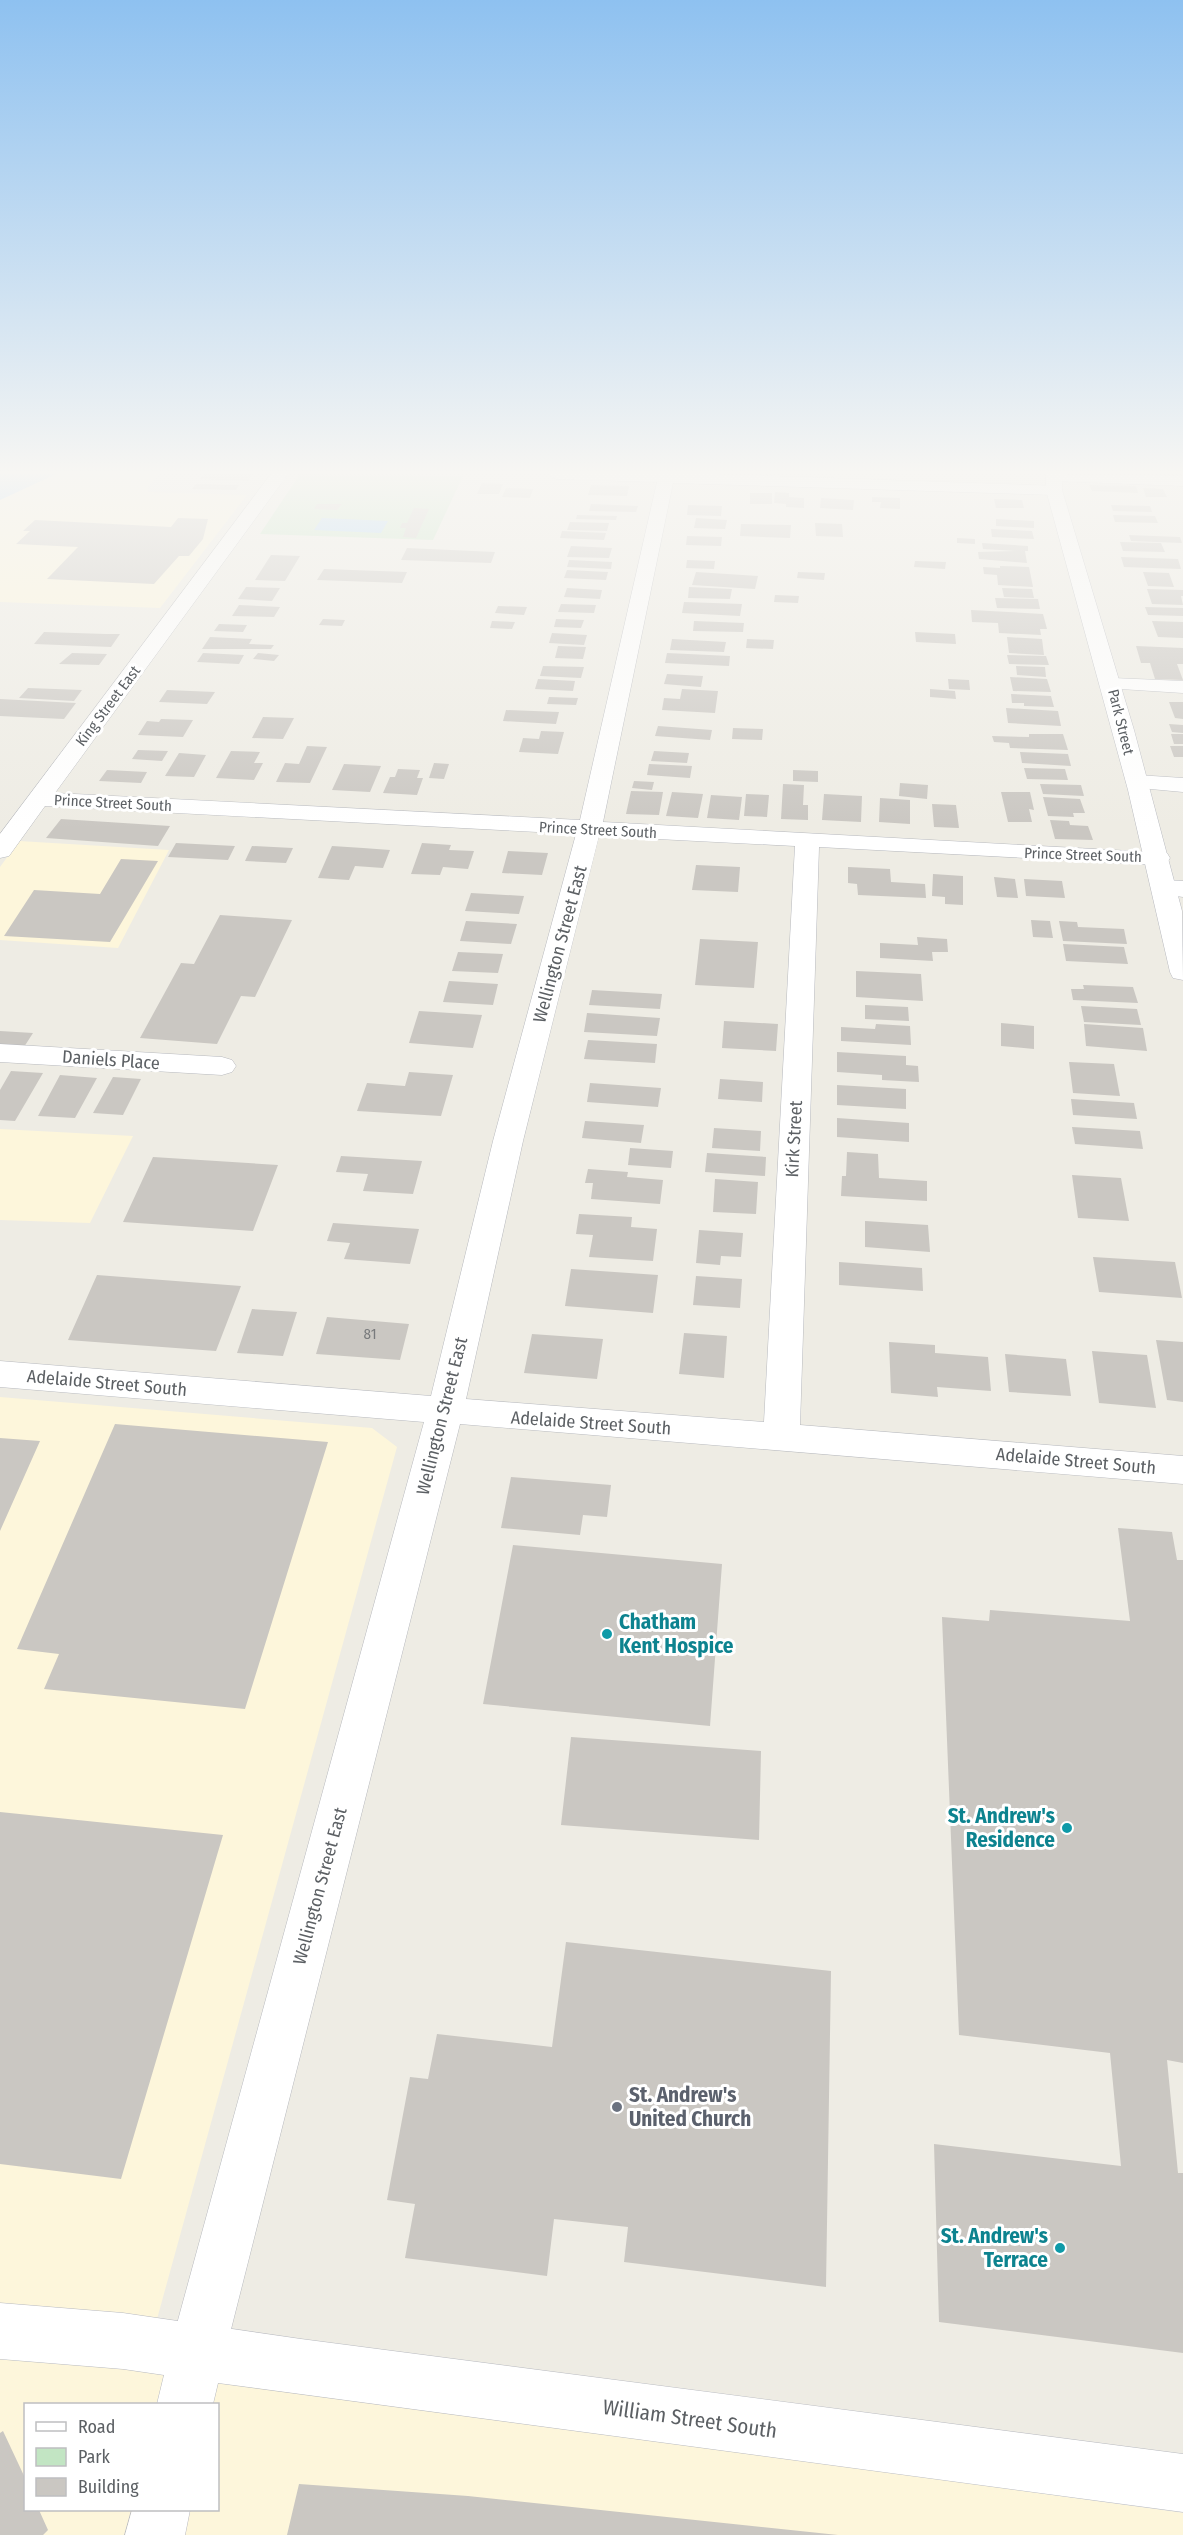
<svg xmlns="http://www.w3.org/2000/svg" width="1183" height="2535" font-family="'Fira Sans Condensed',sans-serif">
	<rect width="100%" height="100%" fill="#eeece4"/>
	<!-- commercial -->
	<path fill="#fdf6db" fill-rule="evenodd" d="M56,474H159L147,488L148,492L247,495L160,608L0,602V500Z
		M19,841L169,850L118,948L0,940V867Z
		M0,1129L133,1136L90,1223L0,1220Z
		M0,1397L372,1428L397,1447L143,2370L1183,2513V2535H0ZM26,2404H218V2510H26Z"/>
	<!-- green -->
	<path fill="#c2e5c3" d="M300,474L463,476L433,540L260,534Z"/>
	<!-- water -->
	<path fill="#a7d4fc" d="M0,474H56L0,500Z
		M322,518L388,521L381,533L314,530Z"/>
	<!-- building -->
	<path fill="#cac7c2" d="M204,474H253L248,481L199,479Z
		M482,483L503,484L499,494H477Z
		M196,484L239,485L236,490L192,489Z
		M591,485L629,486L627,496L588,495Z
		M1089,485L1136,486L1138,493L1092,491Z
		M506,488L533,489L530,498L502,497Z
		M1143,488L1163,489L1167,497H1146Z
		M775,492L789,493V497L804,498V508L786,507V504L774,503Z
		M750,493H772V504H750Z
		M872,497L900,498V509L880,508L881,502H872Z
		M821,498L854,500L853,510L820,508Z
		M994,499L1022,500L1024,508H996Z
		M317,504H342L337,510L314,509Z
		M591,504L638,506L636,512L589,511Z
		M688,505L722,506L721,516L687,515Z
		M1111,505L1150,506L1152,512L1113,511Z
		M414,508L429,509L416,538L403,537L406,528H400L402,523H407Z
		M577,515L617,516L616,520L576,519Z
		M1113,515L1155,516L1158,523L1115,522Z
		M178,518L208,519L203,539L189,556H179L154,584L47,579L78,547L16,544L30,531H23L35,520L171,527Z
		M696,518L727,520L725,529L694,528Z
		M996,519L1034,521V528L996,526Z
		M570,522L609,523L607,531L567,530Z
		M815,523L842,524L843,537L816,536Z
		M741,524L791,525L790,538L740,536Z
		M991,529L1032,531L1034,539L992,537Z
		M562,531L606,533L604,540L560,538Z
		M1129,535L1180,537L1182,543L1131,541Z
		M687,536L722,537L721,546L686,545Z
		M957,538L975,539V544L957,543Z
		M1120,542L1161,543L1165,552L1123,551Z
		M982,543L1028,546V551H1025L1027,563L979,559L978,552L1015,551L983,549Z
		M571,546L612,548L609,558L567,557Z
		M407,548L495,552L491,563L401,560Z
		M271,555L300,556L285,581L255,580Z
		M1121,557L1178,559L1181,569L1124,567Z
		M569,560L612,562L611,569L567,567Z
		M687,560L715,561L714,569L686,568Z
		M915,561L946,562L945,569L914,567Z
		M1000,566L1029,567L1033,587L998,585L997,575L984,574L983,567L1000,568Z
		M324,569L407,572L402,583L317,580Z
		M567,570L608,572L606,580L564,578Z
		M696,572L758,576L755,589L692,585Z
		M798,572L825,573L824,580L797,578Z
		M1143,572L1169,573L1174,587L1148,586Z
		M246,587L280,588L272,601L238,599Z
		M689,587L732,589L730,599L688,598Z
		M567,588L602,590L600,599L564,597Z
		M1002,588L1032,589L1034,598L1004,597Z
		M1147,589L1183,590V596H1181L1183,605L1152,604Z
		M775,595L799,596L798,603L774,602Z
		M995,598L1038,599L1040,609L997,608Z
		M684,602L742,604L740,616L682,613Z
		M561,604L596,605L594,613L558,612Z
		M239,605L280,607L274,617L232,616Z
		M498,606L527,607L524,615L495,613Z
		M1145,607L1183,608V616L1148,615Z
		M971,610L1043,614L1047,629H1040L1041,635L999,633L998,623L972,622Z
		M323,619L345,620L342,626L319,625Z
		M556,619L584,620L581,628L554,627Z
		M492,621L515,622L512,629L490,628Z
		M694,621L744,623L743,632L693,631Z
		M1152,621L1183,622V638L1158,637Z
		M219,624L247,625L243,632L214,631Z
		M44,632L106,634H120L111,647L34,644Z
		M915,632L955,634L956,644L916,642Z
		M552,633L587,635L584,645L549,643Z
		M210,637L252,639L249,644L274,645L271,649H202Z
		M1007,637L1042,639L1044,655L1009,653Z
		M672,639L726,642L724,652L670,650Z
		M747,639L774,640L773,649L746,648Z
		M558,646L586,647L583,659L555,658Z
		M1136,646L1183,648V664H1177L1183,680L1155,679L1150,663H1141Z
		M72,653L107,654L99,665L59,664Z
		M203,653L244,655L239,664L197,662Z
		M258,653L279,655L274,661L253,659Z
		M667,653L730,656L729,666L665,663Z
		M1007,655L1046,656L1049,665L1009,664Z
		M543,666L584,667L581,678L540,676Z
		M1016,666L1045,667L1046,677L1017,675Z
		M667,674L703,676L701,687L664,684Z
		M1010,677L1047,679L1051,692L1013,691Z
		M538,679L575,681L573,691L535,689Z
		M948,679L969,680L970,690L949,689Z
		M28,688L82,690L74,701L19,698Z
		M682,689L718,691L715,713L662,710L664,698L680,699Z
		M930,689L955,691L956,699L930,697Z
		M167,690L215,692L207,704L159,702Z
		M1011,694L1051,696L1054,707L1024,706V703H1012Z
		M549,697L578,698L576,705L547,704Z
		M0,699L76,703L64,719L0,716Z
		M1169,702H1183V719L1175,718Z
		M1006,708L1058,711L1061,726L1008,723Z
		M506,710L559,712L556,724L503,721Z
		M263,717L294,718L283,739L252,738Z
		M161,719L193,720L183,737L138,735L147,721L159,722Z
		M1169,724L1183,725V733L1172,732Z
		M658,726L712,730L710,740L655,736Z
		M733,728L763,729L762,740L732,739Z
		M541,731L564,732L558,754L519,752L523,738L539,739Z
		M1029,734H1063L1068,750L1010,748L1009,743L994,742L992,736L1029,737Z
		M1171,734H1183V744H1174Z
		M307,746L327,747L310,783L276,782L285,763L299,764Z
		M1170,746H1183V757H1174Z
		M138,750L168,751L162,761L132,759Z
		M231,751L260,752L254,763H263L254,780L216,778Z
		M654,751L689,753L687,763L651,761Z
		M1020,752L1068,754L1071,766L1022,763Z
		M179,753L206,755L194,777L165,776Z
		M434,763L449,764L444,779L429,778Z
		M344,764L381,766L370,792L332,790Z
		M649,764L692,766L690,778L647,775Z
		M1024,768L1065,769L1068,780L1027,779Z
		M398,769L420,770L417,778H423L417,795L383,793L390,777H395Z
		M107,770L147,772L141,783L99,781Z
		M793,770L818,771V782L793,781Z
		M634,781L654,782L652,790L632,788Z
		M900,783L928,785L927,799L899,796Z
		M783,784L804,785L803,805H808V820L781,819Z
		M1040,784L1081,785L1084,796L1043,794Z
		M631,791L663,792L659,815L626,814Z
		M672,792L703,794L698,818L666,816Z
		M1001,792H1030L1034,810L1029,809L1032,822H1008Z
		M746,794L769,795L767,817L744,816Z
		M824,794L862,796L861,822L822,820Z
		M711,795L742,797L739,820L707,818Z
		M1043,797L1080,799L1085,813H1073L1074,817L1048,816Z
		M880,798L910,800V824L879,822Z
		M932,804L956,805L959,828L934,827Z
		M61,819L170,826L158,846L46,838Z
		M1050,820L1069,821L1070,825L1088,826L1093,840L1055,839Z
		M176,843L235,846L228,860L168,857Z
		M422,843L451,845L449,850L474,851L468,869L443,867L440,875L411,874Z
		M252,846L293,848L286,863L245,861Z
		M332,846L363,848L390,850L383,868L355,866L349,880L318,878Z
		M508,851L548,853L542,875L502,873Z
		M121,859L158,861L110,942L4,936L34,890L100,894Z
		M696,865L740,867L738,892L692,890Z
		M848,867L890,869L891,882L925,884L926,898L858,895L857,884L848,883Z
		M933,874L963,876V905L945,904V897L932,896Z
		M994,877L1015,879L1018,898L997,897Z
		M1024,879L1062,881L1065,898L1026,896Z
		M471,893L524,896L519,914L465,911Z
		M220,915L292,920L255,997L241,996L217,1044L140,1038L181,963L194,964Z
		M1031,920L1050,921L1053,938L1033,937Z
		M466,921L517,924L511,944L460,941Z
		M1059,921L1077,922L1078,927L1124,929L1127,944L1063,941Z
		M917,937L947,939L948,952H932L933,961L880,958V943L918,945Z
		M700,939L758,942L754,988L695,985Z
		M1063,944L1124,947L1128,964L1066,961Z
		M458,952L503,954L498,973L452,971Z
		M856,971L921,974L923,1001L856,997Z
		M449,981L498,984L493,1005L443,1002Z
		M1083,985L1133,987L1138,1003L1073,1000L1071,989H1084Z
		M592,990L662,994L660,1009L589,1005Z
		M865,1005L908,1007L909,1021L865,1019Z
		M1081,1006L1137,1009L1141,1025L1084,1022Z
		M419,1011L482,1015L473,1048L409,1043Z
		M587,1013L660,1018L657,1036L584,1032Z
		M724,1021L778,1024L776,1051L722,1048Z
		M1001,1023L1034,1026V1049L1001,1046Z
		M876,1024L910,1026L911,1045L841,1041V1027L875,1029Z
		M1084,1024L1143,1028L1147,1051L1086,1046Z
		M0,1031L33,1033L24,1047L0,1045Z
		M588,1040L657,1044L655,1063L584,1059Z
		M837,1052L906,1056V1065L918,1066L919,1082L882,1080V1075L837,1072Z
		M1069,1062L1114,1064L1120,1096L1073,1093Z
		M11,1071L43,1073L15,1121L0,1120V1090Z
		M409,1072L453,1075L441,1116L357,1111L367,1083L405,1086Z
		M60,1075L97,1078L75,1118L38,1116Z
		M113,1077L141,1079L123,1115L93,1113Z
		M720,1079L763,1082L762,1102L718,1099Z
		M590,1083L661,1088L658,1107L587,1102Z
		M837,1085L906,1089V1109L837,1105Z
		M1071,1099L1134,1103L1137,1119L1073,1115Z
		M837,1118L909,1123V1142L837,1137Z
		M585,1121L644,1125L641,1143L582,1138Z
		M1072,1127L1140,1131L1143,1149L1075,1144Z
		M714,1128L761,1131L760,1151L712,1148Z
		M630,1148L673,1151L671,1168L628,1165Z
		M847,1152L878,1154L879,1178L927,1181V1201L841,1196L842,1176H846Z
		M707,1153L766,1157L765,1176L705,1172Z
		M341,1156L374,1158L422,1161L413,1194L363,1191L368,1174L336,1172Z
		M153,1157L278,1165L253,1231L123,1222Z
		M588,1169L628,1172L627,1177L663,1180L660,1204L591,1199L593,1183H585Z
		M1072,1175L1121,1178L1129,1221L1078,1218Z
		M715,1179L758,1182L756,1214L713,1212Z
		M579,1214L632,1217L631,1227L657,1229L653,1261L589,1257L593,1235L576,1234Z
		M865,1221L928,1225L930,1252L865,1247Z
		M333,1223L419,1229L410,1264L344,1259L350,1243L327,1241Z
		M699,1230L743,1233L741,1257L721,1256L720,1265L696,1263Z
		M1093,1257L1175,1262L1182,1298L1099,1292Z
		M839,1262L922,1268L923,1291L839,1285Z
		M571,1269L658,1275L653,1313L565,1306Z
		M97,1275L241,1286L216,1351L68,1340Z
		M696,1276L742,1279L740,1308L693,1305Z
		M252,1309L297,1312L283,1356L237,1353Z
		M327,1317L409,1324L400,1360L316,1354Z
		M684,1333L727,1336L724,1378L679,1374Z
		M532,1334L603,1339L597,1379L524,1373Z
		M1156,1340L1183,1342V1402L1167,1400Z
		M889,1342L935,1345V1353L988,1357L991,1391L937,1387L938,1397L891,1393Z
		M1092,1351L1147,1355L1156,1408L1099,1403Z
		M1005,1354L1066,1359L1071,1396L1009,1392Z
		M115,1424L328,1442L245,1709L44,1689L59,1654L17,1649Z
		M0,1438L40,1441L0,1531Z
		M511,1477L611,1485L607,1517L583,1515L580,1535L501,1528Z
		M1118,1528L1172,1532L1177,1560H1183V2063L1167,2060L1178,2173H1183V2353L939,2322L934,2144L1121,2166L1110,2053L959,2035L942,1617L989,1621L990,1610L1130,1621Z
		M513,1545L722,1564L710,1726L483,1704Z
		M571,1737L761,1751L759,1840L561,1825Z
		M0,1812L223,1835L121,2179L0,2164Z
		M566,1942L831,1971L826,2287L624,2262L628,2227L554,2219L547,2276L405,2258L415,2204L387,2200L410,2077L428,2079L437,2034L552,2047Z
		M3,2431L26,2480V2510H39L48,2530L43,2535H0V2433Z
		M299,2484L468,2496L838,2535H287Z"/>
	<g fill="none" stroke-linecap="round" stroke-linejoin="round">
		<!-- street casing -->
		<g stroke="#b7b9be" stroke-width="1">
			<path id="street" d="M271,474H288L55,793L580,820L657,482L556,479L548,474H713L1060,486L1062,490L1060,494L1054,495L673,483L603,822L1167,853L1170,858L1167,863L1158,865L819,847L800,1425L1183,1456V1484L460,1424L225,2353L217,2373L197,2381L177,2373L169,2353L424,1422L0,1387V1361L431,1396L493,1141L576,834L45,806L9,856L0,858V834ZM599,836L795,846L764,1422L466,1399L523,1141Z
				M1047,474L1183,476V486L1054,481L1048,480Z
				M1112,678L1183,681V693L1105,688L1102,684L1105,680Z
				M1137,775L1183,778V792L1129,787L1126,782L1129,777Z
				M1165,880L1183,881V897L1156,893L1152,888L1156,883Z
				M0,1044L222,1057L232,1060L236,1066L232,1072L222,1075L0,1062Z"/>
		</g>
		<!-- secondary casing -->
		<g stroke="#b8bac0" stroke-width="1">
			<path id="secondary" d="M1046,474H1062V490L1134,730L1182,911L1183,980L1173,978L1170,972L1128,790L1046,490Z
				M0,2303L123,2313L301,2339L1183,2454V2512L218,2383L213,2404H157L164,2375L123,2369L0,2359Z
				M132,2510H190L185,2535H125Z"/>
		</g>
		<!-- street -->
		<use href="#street" fill="#fff" fill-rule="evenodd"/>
		<!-- secondary -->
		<use href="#secondary" fill="#fff" fill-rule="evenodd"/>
	</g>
	<!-- sky -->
	<linearGradient id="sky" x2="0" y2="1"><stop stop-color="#8ec1f0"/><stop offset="0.57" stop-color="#f7f6f3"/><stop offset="1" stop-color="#f7f6f3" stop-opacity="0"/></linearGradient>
	<rect width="1183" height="829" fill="url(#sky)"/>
	<!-- markers -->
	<g fill="#0f9aa8" stroke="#fff" stroke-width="2">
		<circle cx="607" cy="1634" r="6"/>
		<circle cx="1067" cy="1828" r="6"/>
		<circle cx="1060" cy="2248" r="6"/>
	</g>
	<circle fill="#6b7280" stroke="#fff" stroke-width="2" cx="617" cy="2107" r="6"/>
	<g text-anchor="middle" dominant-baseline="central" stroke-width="6" stroke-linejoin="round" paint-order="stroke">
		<!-- far-street labels -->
		<g font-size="15" fill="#5c6064" stroke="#fff">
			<text transform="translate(108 706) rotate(-53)">King Street East</text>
			<text transform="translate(1121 722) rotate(76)">Park Street</text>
			<text transform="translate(113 803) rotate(3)">Prince Street South</text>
			<text transform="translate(598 830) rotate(3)">Prince Street South</text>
			<text transform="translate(1083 855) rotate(2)">Prince Street South</text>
		</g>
		<!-- number labels -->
		<g font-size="15" fill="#787a7c">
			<text x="370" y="1334">81</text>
		</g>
		<!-- street labels -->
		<g font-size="18" fill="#5c6064" stroke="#fff">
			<text transform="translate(560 944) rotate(-75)">Wellington Street East</text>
			<text transform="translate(111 1060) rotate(4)">Daniels Place</text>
			<text transform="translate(794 1139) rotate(-87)">Kirk Street</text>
			<text transform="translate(107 1383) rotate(5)">Adelaide Street South</text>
			<text transform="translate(442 1416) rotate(-76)">Wellington Street East</text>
			<text transform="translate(591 1423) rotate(4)">Adelaide Street South</text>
			<text transform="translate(1076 1461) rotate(5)">Adelaide Street South</text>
			<text transform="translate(320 1886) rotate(-75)">Wellington Street East</text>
		</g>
		<!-- near-culture labels -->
		<g font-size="21" font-weight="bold" fill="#0d838f" stroke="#fff" text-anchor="end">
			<text x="619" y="1622" text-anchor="start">Chatham<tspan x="619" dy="24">Kent Hospice</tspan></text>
			<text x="1055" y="1816">St. Andrew's<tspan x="1055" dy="24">Residence</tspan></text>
			<text x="1048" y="2236">St. Andrew's<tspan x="1048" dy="24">Terrace</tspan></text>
		</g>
		<!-- near-worship labels -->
		<g font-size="21" font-weight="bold" fill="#5b616d" stroke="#fff" text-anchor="start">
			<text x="629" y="2095">St. Andrew's<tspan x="629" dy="24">United Church</tspan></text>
		</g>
		<!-- near-street labels -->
		<g font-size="21" fill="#5c6064" stroke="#fff">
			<text transform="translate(690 2419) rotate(8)">William Street South</text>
		</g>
	</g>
	<!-- legend -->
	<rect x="24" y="2403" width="195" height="108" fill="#ffffff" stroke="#bebfc1" stroke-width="1.5"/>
	<rect x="36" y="2422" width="30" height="9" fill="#ffffff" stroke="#bebfc1" stroke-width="1.5"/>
	<text x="78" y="2433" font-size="18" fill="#5c6064">Road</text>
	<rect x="36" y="2448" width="30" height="18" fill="#c2e5c3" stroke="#bebfc1" stroke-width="1.5"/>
	<text x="78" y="2463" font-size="18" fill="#5c6064">Park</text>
	<rect x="36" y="2478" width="30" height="18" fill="#cac7c2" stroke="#bebfc1" stroke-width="1.5"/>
	<text x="78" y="2493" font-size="18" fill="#5c6064">Building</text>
</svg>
